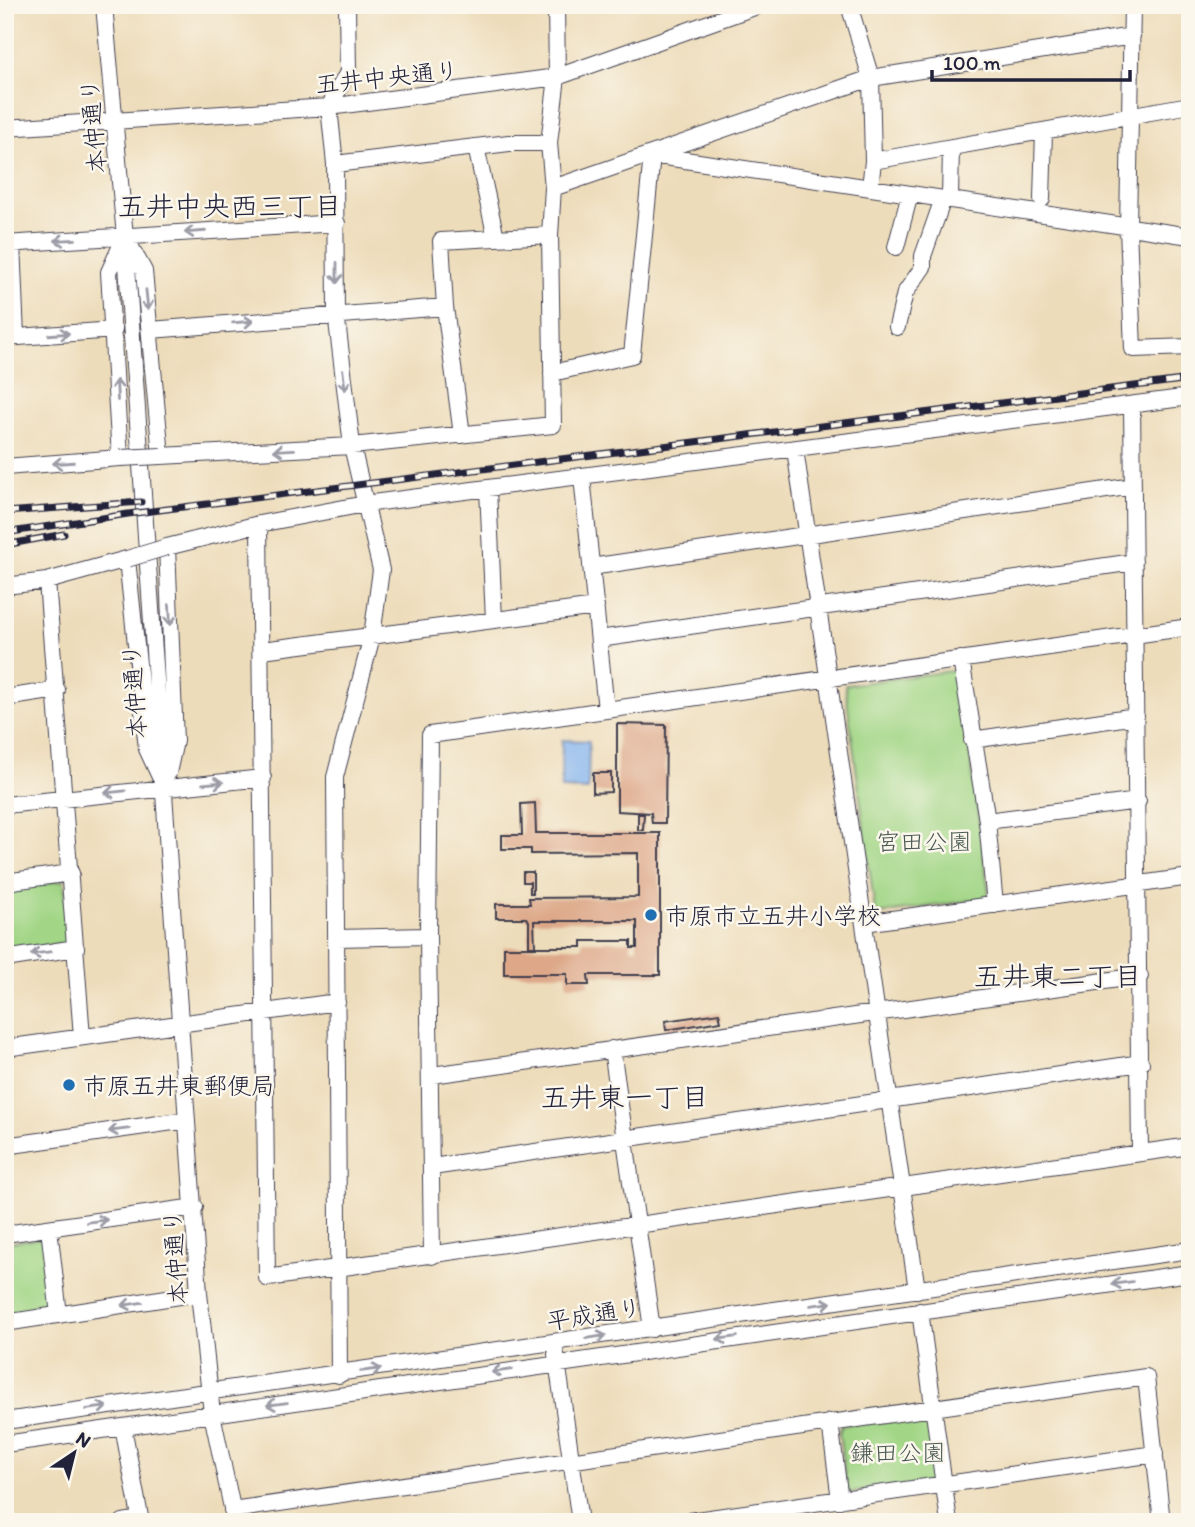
<svg xmlns="http://www.w3.org/2000/svg" width="1195" height="1527" font-family="Itim,'Klee One',sans-serif">
	<rect width="100%" height="100%" fill="#fbf7ec"/>
	<filter id="ink" filterUnits="userSpaceOnUse"><feTurbulence type="fractalNoise" baseFrequency=".0143" numOctaves="2"/><feDisplacementMap in="SourceGraphic" scale="14" xChannelSelector="R" yChannelSelector="G"/><feConvolveMatrix kernelMatrix="1 2 1 2 8 2 1 2 1" color-interpolation-filters="sRGB"/></filter>
	<filter id="wash" filterUnits="userSpaceOnUse"><feTurbulence type="fractalNoise" baseFrequency=".00686" numOctaves="4" result="noise"/><feDisplacementMap in="SourceGraphic" scale="28" xChannelSelector="R" yChannelSelector="G"/><feGaussianBlur stdDeviation="1.57" result="paint"/><feColorMatrix in="noise" values="0 0 0 0 0 0 0 0 0 0 0 0 0 0 0 0 0 1.4 0 .05"/><feComposite in="paint" operator="in"/></filter>
	<g filter="url(#wash)">
		<rect width="100%" height="100%" fill="#eddcba"/>
		<!-- green -->
		<path fill="#a2d686" stroke="#627c60" stroke-width="2" d="M958,670L989,893L982,899L880,914L875,911L845,685Z
			M64,880L70,942L5,953V889Z
			M40,1238L47,1243L55,1307L50,1311L5,1318V1243Z
			M929,1416L938,1474L933,1483L850,1493L847,1490L839,1433L842,1425Z"/>
		<!-- water -->
		<path fill="#83b3ee" stroke="#526a94" stroke-width="2" d="M562,740L589,741L588,790L561,789Z"/>
		<g id="blocks">
			<!-- building -->
			<path fill="#dda788" d="M617,724L666,725L665,823H652L651,813L617,811Z
				M593,773H611V792L593,793Z
				M535,803L536,833H660V975H588L589,985H567V974H504V947H582V941H631V948H637V921H534L535,946H529V921L526,918H496V904H530L529,898L638,897V853L531,854V849H502V835H522L521,804Z
				M638,814H644L643,830H638Z
				M523,872H533V893H530V882H523Z
				M719,1013L721,1021L666,1030L665,1021Z"/>
		</g>
	</g>
	<g filter="url(#ink)">
		<use href="#blocks" fill-opacity="0" stroke="#403e4e" stroke-width="2"/>
		<g fill="none" stroke-linecap="round" stroke-linejoin="round">
			<!-- minor casing -->
			<g stroke="#403e4e" stroke-width="18">
				<path id="minor" d="M104,5L125,237L199,1293L212,1414L235,1522
					M849,5L871,78L873,161L870,188
					M1132,5L1128,228L1133,349L1190,347
					M5,128L329,107L557,77L760,5
					M476,147L496,238
					M873,161L1190,105
					M335,164L509,143H549
					M553,188L871,78L1132,36
					M1042,199L1044,131
					M950,200L951,147
					M128,242L144,271L161,456L352,446L553,425L550,235L553,188L549,143L557,77L556,5
					M12,243L16,337
					M5,244L337,223
					M896,247L910,194
					M897,327L905,293L923,267V256L943,199
					M150,330L445,307
					M5,338L114,330
					M552,373L632,355L652,155L1190,236
					M1132,405L1140,1153
					M462,435L445,307L441,241L550,235
					M795,449L917,1290
					M5,467L120,458L109,272L124,239
					M582,477L606,710
					M488,489L494,620
					M259,524L267,1278L1190,1146
					M591,567L1133,486
					M47,581L82,1037
					M5,586L47,581L127,559L147,749L160,777
					M599,639L1134,562
					M262,650L596,607
					M961,659L987,821L995,905
					M5,698L57,690
					M972,740L1136,716
					M168,773L175,741L167,547L259,524L365,504L1190,397
					M5,805L263,778
					M987,821L1138,801
					M5,882L71,873
					M864,923L1190,877
					M337,938L428,936
					M5,959L76,948
					M5,1048L337,1002
					M612,1049L652,1329
					M432,1075L1140,976
					M5,1146L187,1120
					M432,1167L1141,1063
					M49,1228L59,1315
					M5,1234L195,1207
					M432,1256L428,936L430,735L1190,627
					M920,1311L949,1522
					M5,1323L199,1293
					M556,1354L580,1522
					M339,1375L335,777L372,636L381,570L352,446L336,313L335,164L329,107L348,72L347,5
					M5,1421L1190,1250
					M830,1422L840,1500
					M123,1427L141,1522
					M5,1444L1190,1273
					M232,1510L1146,1377L1162,1522
					M123,1522L141,1519
					M682,1522L1155,1454"/>
			</g>
			<!-- minor -->
			<use href="#minor" stroke="#fff" stroke-width="16"/>
			<!-- rail casing -->
			<g stroke="#22223b" stroke-width="7">
				<path id="rail" d="M5,512L141,502
					M5,533L128,514L1190,379
					M5,545L64,534"/>
			</g>
			<!-- rail -->
			<use href="#rail" stroke="#fbf7ec" stroke-width="4.5" stroke-dasharray="13" stroke-linecap="butt"/>
			<!-- minor-bridge casing -->
			<g stroke="#403e4e" stroke-width="18" stroke-linecap="butt">
				<path id="minor-bridge" d="M120,458L161,456
					M127,559L167,547"/>
			</g>
			<!-- minor-bridge -->
			<use href="#minor-bridge" stroke="#fff" stroke-width="16"/>
		</g>
		<!-- one-way arrows -->
		<defs><path id="oneway-shaft" d="M-6 0H5M1.5-3L5.5 0L1.5 3" fill="none" stroke-width="1.6" stroke-linecap="round" stroke-linejoin="round" transform="scale(1.75)"/></defs>
		<g stroke="#9c9ca7">
			<use href="#oneway-shaft" transform="translate(195 232) rotate(176)"/>
			<use href="#oneway-shaft" transform="translate(65 240) rotate(177)"/>
			<use href="#oneway-shaft" transform="translate(337 273) rotate(90)"/>
			<use href="#oneway-shaft" transform="translate(147 300) rotate(84)"/>
			<use href="#oneway-shaft" transform="translate(243 322) rotate(-5)"/>
			<use href="#oneway-shaft" transform="translate(59 334) rotate(-4)"/>
			<use href="#oneway-shaft" transform="translate(344 380) rotate(83)"/>
			<use href="#oneway-shaft" transform="translate(117 390) rotate(-93)"/>
			<use href="#oneway-shaft" transform="translate(284 450) rotate(177)"/>
			<use href="#oneway-shaft" transform="translate(63 463) rotate(176)"/>
			<use href="#oneway-shaft" transform="translate(170 615) rotate(87)"/>
			<use href="#oneway-shaft" transform="translate(213 783) rotate(-5)"/>
			<use href="#oneway-shaft" transform="translate(115 792) rotate(174)"/>
			<use href="#oneway-shaft" transform="translate(41 953) rotate(172)"/>
			<use href="#oneway-shaft" transform="translate(119 1130) rotate(172)"/>
			<use href="#oneway-shaft" transform="translate(97 1221) rotate(-8)"/>
			<use href="#oneway-shaft" transform="translate(1122 1283) rotate(172)"/>
			<use href="#oneway-shaft" transform="translate(132 1304) rotate(171)"/>
			<use href="#oneway-shaft" transform="translate(821 1304) rotate(-8)"/>
			<use href="#oneway-shaft" transform="translate(596 1337) rotate(-9)"/>
			<use href="#oneway-shaft" transform="translate(727 1338) rotate(172)"/>
			<use href="#oneway-shaft" transform="translate(371 1370) rotate(-8)"/>
			<use href="#oneway-shaft" transform="translate(502 1371) rotate(172)"/>
			<use href="#oneway-shaft" transform="translate(277 1404) rotate(172)"/>
			<use href="#oneway-shaft" transform="translate(97 1408) rotate(-8)"/>
		</g>
	</g>
	<!-- markers -->
	<g fill="#1f6fb2" stroke="#fbf7ec" stroke-width="2.5">
		<circle cx="651" cy="915" r="7"/>
		<circle cx="69" cy="1085" r="7"/>
	</g>
	<g text-anchor="middle" dominant-baseline="central" stroke-width="5" stroke-linejoin="round" paint-order="stroke">
		<!-- street labels -->
		<g font-size="24" fill="#22223b" stroke="#fbf7ec">
			<text transform="translate(387 77) rotate(-6)">五井中央通り</text>
			<text transform="translate(93 126) rotate(-95)">本仲通り</text>
			<text transform="translate(134 691) rotate(-94)">本仲通り</text>
			<text transform="translate(175 1257) rotate(-94)">本仲通り</text>
			<text transform="translate(594 1314) rotate(-9)">平成通り</text>
		</g>
		<!-- park labels -->
		<g font-size="24" fill="#485852" stroke="#fbf7ec">
			<text x="924" y="841">宮田公園</text>
			<text x="898" y="1452">鎌田公園</text>
		</g>
		<!-- poi labels -->
		<g font-size="24" fill="#22223b" stroke="#fbf7ec" text-anchor="start">
			<text x="665" y="915">市原市立五井小学校</text>
			<text x="83" y="1085">市原五井東郵便局</text>
		</g>
		<!-- quarter labels -->
		<g font-size="28" fill="#22223b" stroke="#fbf7ec">
			<text x="230" y="206">五井中央西三丁目</text>
			<text x="1058" y="976">五井東二丁目</text>
			<text x="625" y="1097">五井東一丁目</text>
		</g>
	</g>
	<!-- margin -->
	<rect width="1195" height="1527" fill="none" stroke="#fbf7ec" stroke-width="28"/>
	<!-- north arrow -->
	<g transform="translate(74 1453) rotate(35)" stroke="#fbf7ec" stroke-width="5" paint-order="stroke">
	<path d="M0-5L12 26L0 18L-12 26Z" fill="#22223b"/>
	<text y="-10" font-size="19" font-weight="bold" text-anchor="middle" fill="#22223b">N</text>
	</g>
	<!-- scale -->
	<path d="M932 70v10h198v-10" fill="none" stroke="#22223b" stroke-width="3.5"/>
	<text x="943" y="70" font-size="21" fill="#22223b" stroke="#fbf7ec" stroke-width="5" paint-order="stroke">100 m</text>
</svg>
